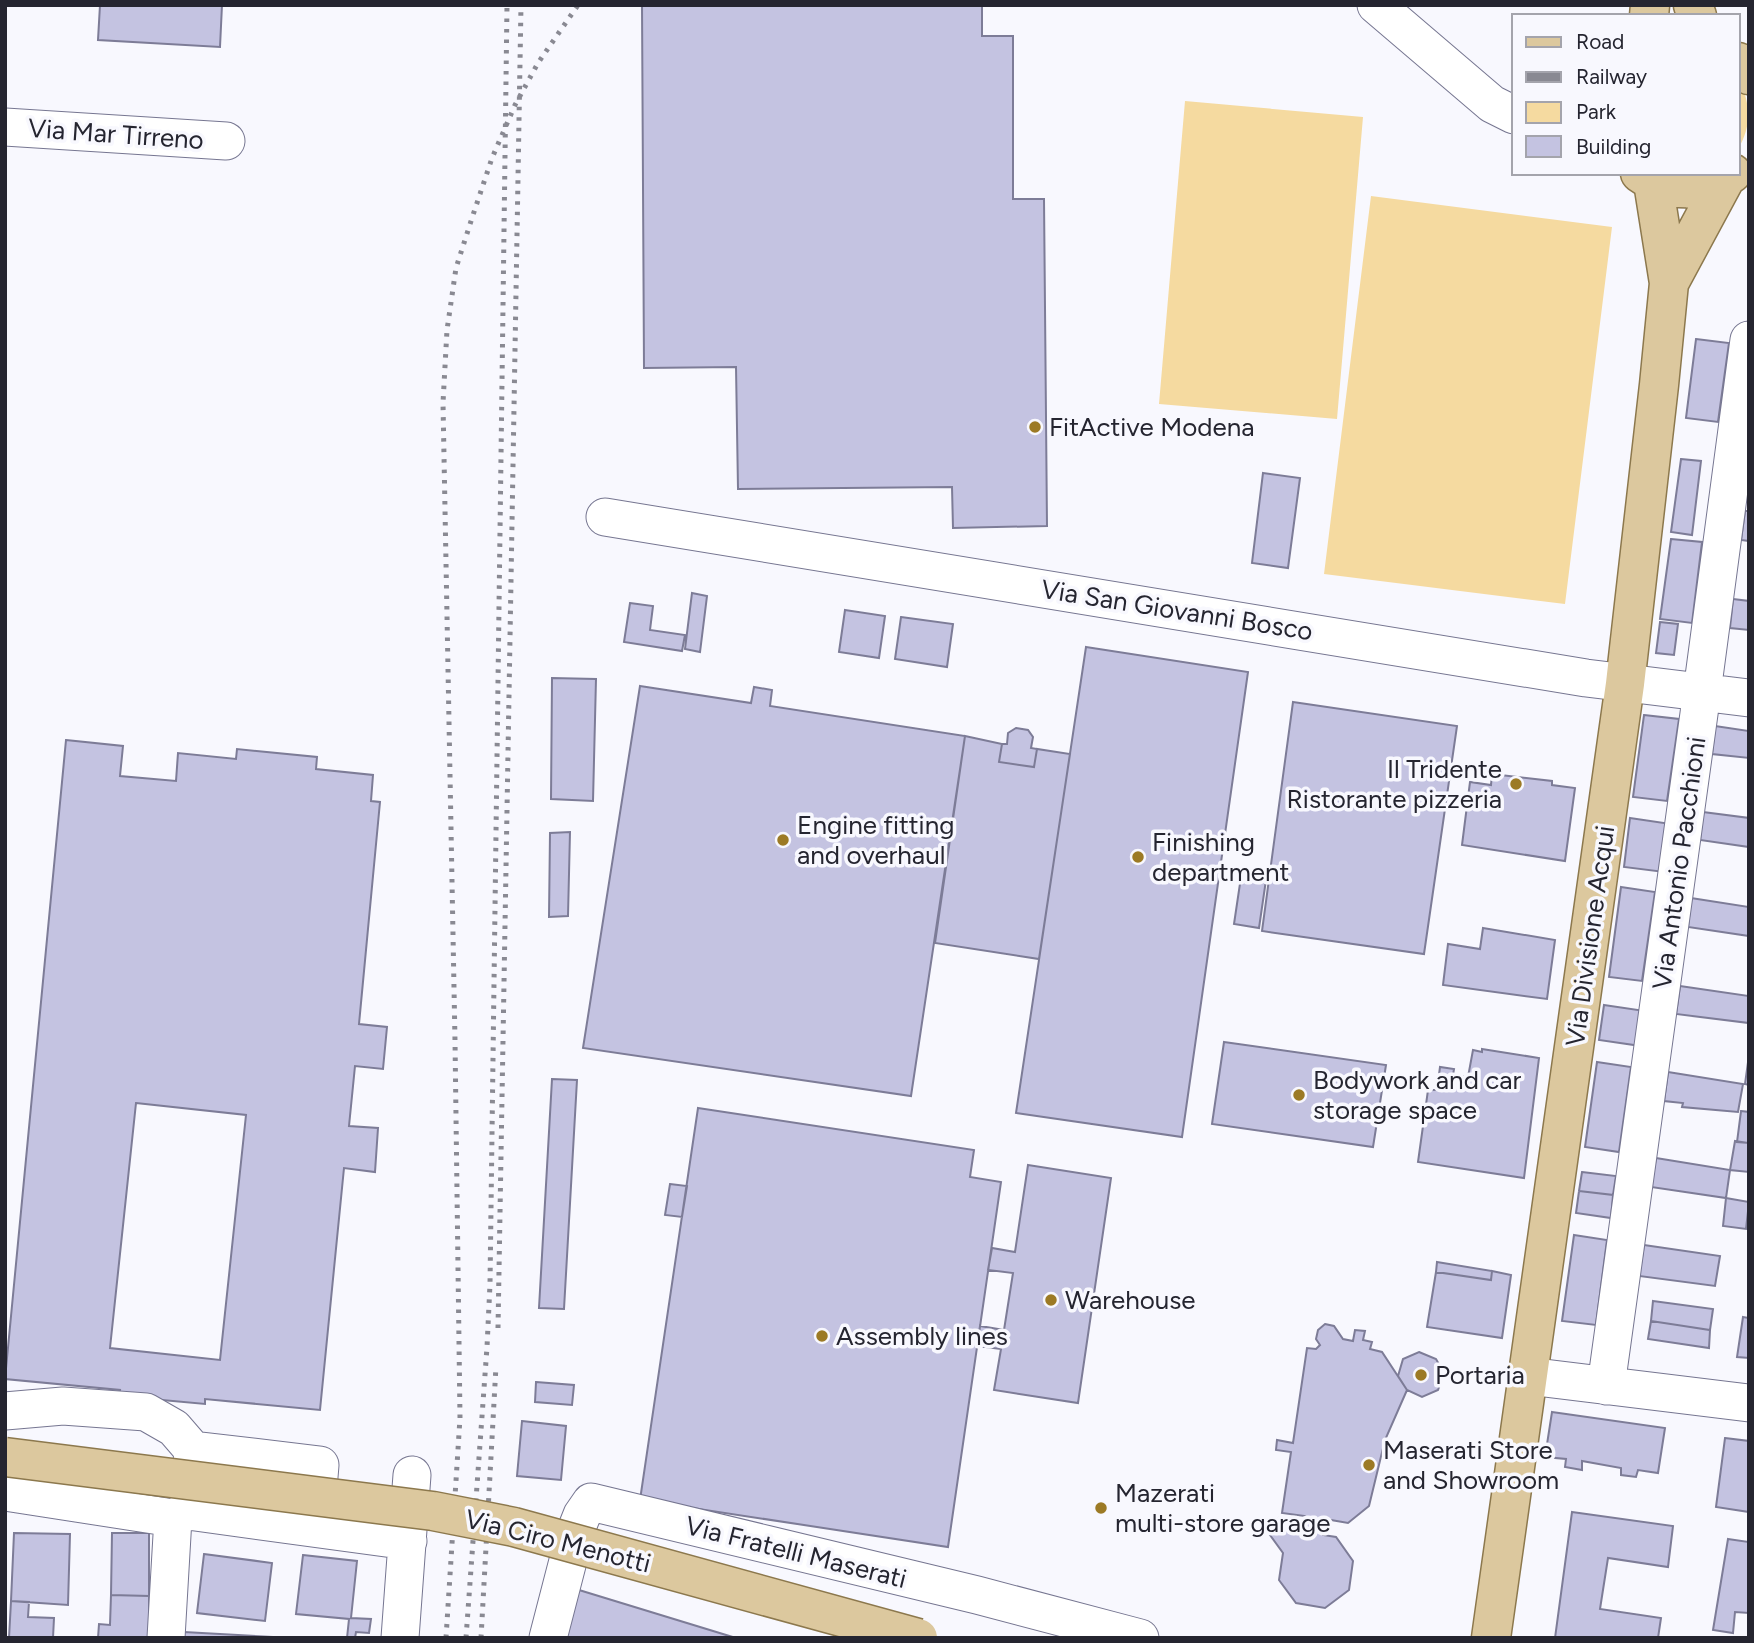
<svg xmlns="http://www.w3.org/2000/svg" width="1754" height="1643" font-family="Figtree,sans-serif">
	<rect width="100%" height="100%" fill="#f8f8fe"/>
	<!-- green -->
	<path fill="#f5daa0" d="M1738,79C1751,102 1752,126 1738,149Z
		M1185,101L1363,117L1337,419L1159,404Z
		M1371,196L1612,227L1565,604L1324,574Z"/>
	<!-- building -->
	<path fill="#c4c3e1" stroke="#7d7c97" stroke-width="2" fill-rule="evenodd" d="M100,5H222L220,47L98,40Z
		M642,5H982V36H1013V199H1044L1047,526L953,528L952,487L738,489L736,367L644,368Z
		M1696,339L1729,343L1718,422L1686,418Z
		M1681,459L1701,461L1692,535L1671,532Z
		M1263,473L1300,478L1288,568L1252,563Z
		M1745,511H1749V541L1741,540Z
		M1671,539L1702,542L1692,623L1660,619Z
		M692,593L707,596L700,652L685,649Z
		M1733,599L1749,601V630L1730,628Z
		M630,603L653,606L650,630L685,635L682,651L624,642Z
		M845,610L885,616L879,658L839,652Z
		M901,617L953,624L947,667L895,659Z
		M1660,622L1678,624L1674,655L1656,653Z
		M1086,647L1248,672L1182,1137L1016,1113Z
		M552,678L596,679L593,801L551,799Z
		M640,686L751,703L754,687L772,690L770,706L965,736L911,1096L583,1048Z
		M1293,702L1457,726L1424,954L1262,931Z
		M1644,715L1679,719L1667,801L1633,797Z
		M1715,726L1749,731V758L1712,754Z
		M1016,728L1028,730L1033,737L1031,748L1037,749L1034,767L999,762L1002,744H1007L1008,733Z
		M965,736L1002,744L999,762L1034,767L1037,749L1070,754L1039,959L935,943Z
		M66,740L123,746L120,776L176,781L178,753L236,759L237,749L317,757L316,769L373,775L371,801L380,802L359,1024L387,1027L383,1069L355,1066L349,1126L378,1128L375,1172L344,1168L320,1410L205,1399V1404L119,1396L120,1390L5,1379ZM136,1103L246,1115L220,1360L110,1348Z
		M1492,774L1552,781V785L1575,788L1565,861L1462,845L1470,782L1491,785Z
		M1703,812L1749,818V847L1700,840Z
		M1630,818L1671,824L1664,872L1624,867Z
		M570,832L568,916L549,917L550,833Z
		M1242,870L1267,873L1259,928L1234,924Z
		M1621,887L1655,892L1642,981L1609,977Z
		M1691,898L1749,907V936L1688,927Z
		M1483,928L1555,940L1547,999L1443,985L1448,944L1480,949Z
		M1680,986L1749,996V1023L1676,1014Z
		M1604,1005L1645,1011L1641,1046L1599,1040Z
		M1224,1042L1386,1065L1373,1147L1212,1124Z
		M1482,1049L1539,1058L1524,1178L1418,1162L1428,1090H1437L1440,1067L1454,1069L1453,1075L1468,1077L1473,1050L1482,1052Z
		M1749,1055V1085L1745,1084Z
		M1597,1062L1631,1067L1619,1152L1585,1147Z
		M1668,1072L1743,1084L1738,1112L1682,1107L1683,1103L1664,1101Z
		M552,1079L577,1080L564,1309L539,1308Z
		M698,1108L974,1150L970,1177L1001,1182L948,1547L640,1500Z
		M1741,1111L1749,1112V1143L1737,1142Z
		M1735,1141L1749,1143V1172L1730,1170Z
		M1656,1158L1730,1170L1726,1198L1651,1187Z
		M1028,1165L1111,1178L1078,1403L994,1390L1001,1349L977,1346L980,1326L1004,1330L1013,1273L988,1270L992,1248L1015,1252Z
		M1582,1172L1616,1176L1613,1195L1579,1191Z
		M670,1184L687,1186L682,1217L665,1215Z
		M1579,1191L1613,1195L1611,1218L1576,1213Z
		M1726,1198L1749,1202L1746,1229L1723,1226Z
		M1574,1235L1607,1240L1596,1325L1562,1321Z
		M1644,1245L1720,1256L1715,1286L1639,1276Z
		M1437,1262L1492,1271L1491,1280L1436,1272Z
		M1492,1271L1511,1275L1502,1338L1427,1327L1436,1272L1491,1280Z
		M1653,1301L1713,1309L1710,1330L1651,1321Z
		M1743,1317L1749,1318V1358L1737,1357Z
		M1651,1321L1710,1330L1709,1348L1648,1339Z
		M1325,1324L1334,1326L1343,1339L1353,1341L1355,1330L1365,1331L1363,1340L1372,1342L1370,1349L1382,1352L1407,1390L1385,1440L1369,1506L1348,1523L1325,1519L1323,1535L1336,1537L1353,1561L1349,1590L1325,1608L1296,1603L1279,1580L1283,1553L1270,1535L1277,1530L1275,1521L1280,1517L1285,1518L1288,1522L1295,1516L1301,1524L1304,1521L1305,1516L1282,1513L1291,1452L1276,1450L1277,1440L1293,1443L1307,1348L1316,1349L1320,1345L1316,1339L1318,1330Z
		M1419,1352L1436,1359L1444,1373L1438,1390L1422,1397L1407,1390L1398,1376L1403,1359Z
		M536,1382L574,1385L572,1405L535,1402Z
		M1552,1412L1665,1428L1658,1473L1638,1470L1636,1477L1621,1475V1468L1582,1461V1470L1565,1467L1566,1459L1545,1457Z
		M522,1421L566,1426L561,1480L517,1476Z
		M1725,1438L1749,1441V1512L1716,1507Z
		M1572,1512L1673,1526L1668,1567L1608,1558L1600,1609L1661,1618L1658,1638H1555Z
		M14,1533L70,1534L68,1605L11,1601Z
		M112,1533H149V1596L111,1595Z
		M1728,1539L1749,1542V1613L1735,1612L1733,1633L1713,1630Z
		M204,1554L272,1563L265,1621L197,1613Z
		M303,1555L357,1561L351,1618L371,1619L369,1633L356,1632L355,1638H347L349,1619L296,1614Z
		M579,1590L736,1638H565Z
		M111,1595L149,1596V1638H98L99,1624L110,1625Z
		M11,1601L29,1602L28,1617L54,1618L53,1638H9Z
		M184,1632L292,1638H184Z"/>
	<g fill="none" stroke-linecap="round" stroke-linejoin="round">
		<!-- minor casing -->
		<g stroke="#767691" stroke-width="39">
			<path id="minor" d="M1376,5L1492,104L1514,115
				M5,127L226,141
				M605,517L1586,678L1749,698
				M1528,1376L1749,1403
				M1606,1386L1702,692L1749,340
				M5,1411L63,1406L146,1412L174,1428L193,1450L188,1511
				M193,1450L320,1465L315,1525
				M5,1492L173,1518L188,1511
				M188,1511L408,1541
				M166,1638L173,1518
				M400,1638L412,1475
				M548,1638L576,1530L582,1515L591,1502L977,1595L1140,1638"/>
		</g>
		<!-- major casing -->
		<g stroke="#8c784d" stroke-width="41">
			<path id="major" d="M1693,5L1697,16
				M1649,16L1650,5
				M1738,62L1749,75
				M1640,173C1668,193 1704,194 1732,173
				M1669,283L1725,179
				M1491,1638L1625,684L1659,385L1669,283L1653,182"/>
		</g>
		<!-- minor -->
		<use href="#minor" stroke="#fff" stroke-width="37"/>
		<!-- major -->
		<use href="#major" stroke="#dcc89e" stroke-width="38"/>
		<!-- rail -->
		<path stroke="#898992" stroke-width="5" stroke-dasharray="3.5 7" stroke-linecap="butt" d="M498,1328L521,5
			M446,1638L460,1418L455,1041L443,403L447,330L456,268L472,218L492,158L515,105L538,63L578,5
			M466,1638L487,1347L490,1284L507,5
			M481,1638L496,1366"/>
		<!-- major-bridge casing -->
		<g stroke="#8c784d" stroke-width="41" stroke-linecap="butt">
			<path id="major-bridge" d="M5,1457L433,1511L514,1527L918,1638"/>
		</g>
		<!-- major-bridge -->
		<use href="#major-bridge" stroke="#dcc89e" stroke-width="38"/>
	</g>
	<!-- markers -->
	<g fill="#9c7a25" stroke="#f8f8fe" stroke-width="2.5">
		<circle cx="1035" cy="427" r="7"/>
		<circle cx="1516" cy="784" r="7"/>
		<circle cx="783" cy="840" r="7"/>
		<circle cx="1138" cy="857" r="7"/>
		<circle cx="1299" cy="1095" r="7"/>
		<circle cx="1051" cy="1300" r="7"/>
		<circle cx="822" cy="1336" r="7"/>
		<circle cx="1421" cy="1375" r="7"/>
		<circle cx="1369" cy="1465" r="7"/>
		<circle cx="1101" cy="1508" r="7"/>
	</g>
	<g text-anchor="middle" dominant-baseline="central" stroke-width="7" stroke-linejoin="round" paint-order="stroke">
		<!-- street labels -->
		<g font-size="26" fill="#252530" stroke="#f8f8fe">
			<text transform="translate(116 134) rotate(4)">Via Mar Tirreno</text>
			<text transform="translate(1177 610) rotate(9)">Via San Giovanni Bosco</text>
			<text transform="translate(1679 863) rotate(-82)">Via Antonio Pacchioni</text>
			<text transform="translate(1590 936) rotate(-82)">Via Divisione Acqui</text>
			<text transform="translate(558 1541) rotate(14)">Via Ciro Menotti</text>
			<text transform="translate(796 1552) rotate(14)">Via Fratelli Maserati</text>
		</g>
		<!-- poi labels -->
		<g font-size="26" fill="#252530" stroke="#f8f8fe" text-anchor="start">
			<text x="1049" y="427">FitActive Modena</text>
			<text x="1502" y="769" text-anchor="end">Il Tridente<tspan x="1502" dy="30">Ristorante pizzeria</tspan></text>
			<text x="797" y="825">Engine fitting<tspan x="797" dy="30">and overhaul</tspan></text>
			<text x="1152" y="842">Finishing<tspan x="1152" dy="30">department</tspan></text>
			<text x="1313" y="1080">Bodywork and car<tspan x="1313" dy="30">storage space</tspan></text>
			<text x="1065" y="1300">Warehouse</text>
			<text x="836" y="1336">Assembly lines</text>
			<text x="1435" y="1375">Portaria</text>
			<text x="1383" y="1450">Maserati Store<tspan x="1383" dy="30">and Showroom</tspan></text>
			<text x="1115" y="1493">Mazerati<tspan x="1115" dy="30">multi-store garage</tspan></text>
		</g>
	</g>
	<!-- border -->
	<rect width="1754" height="1643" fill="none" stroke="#252530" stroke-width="14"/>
	<!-- legend -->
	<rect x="1512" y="14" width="228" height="161" fill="#f8f8fe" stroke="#a4a4ac" stroke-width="2"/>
	<rect x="1526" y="37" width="35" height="10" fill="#dcc89e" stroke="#a4a4ac" stroke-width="2"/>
	<text x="1576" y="49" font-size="21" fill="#252530">Road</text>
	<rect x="1526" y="72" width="35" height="10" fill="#898992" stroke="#a4a4ac" stroke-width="2"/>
	<text x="1576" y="84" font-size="21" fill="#252530">Railway</text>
	<rect x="1526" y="102" width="35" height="21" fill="#f5daa0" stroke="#a4a4ac" stroke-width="2"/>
	<text x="1576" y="119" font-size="21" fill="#252530">Park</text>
	<rect x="1526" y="136" width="35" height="21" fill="#c4c3e1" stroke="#a4a4ac" stroke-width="2"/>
	<text x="1576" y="154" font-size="21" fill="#252530">Building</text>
</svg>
